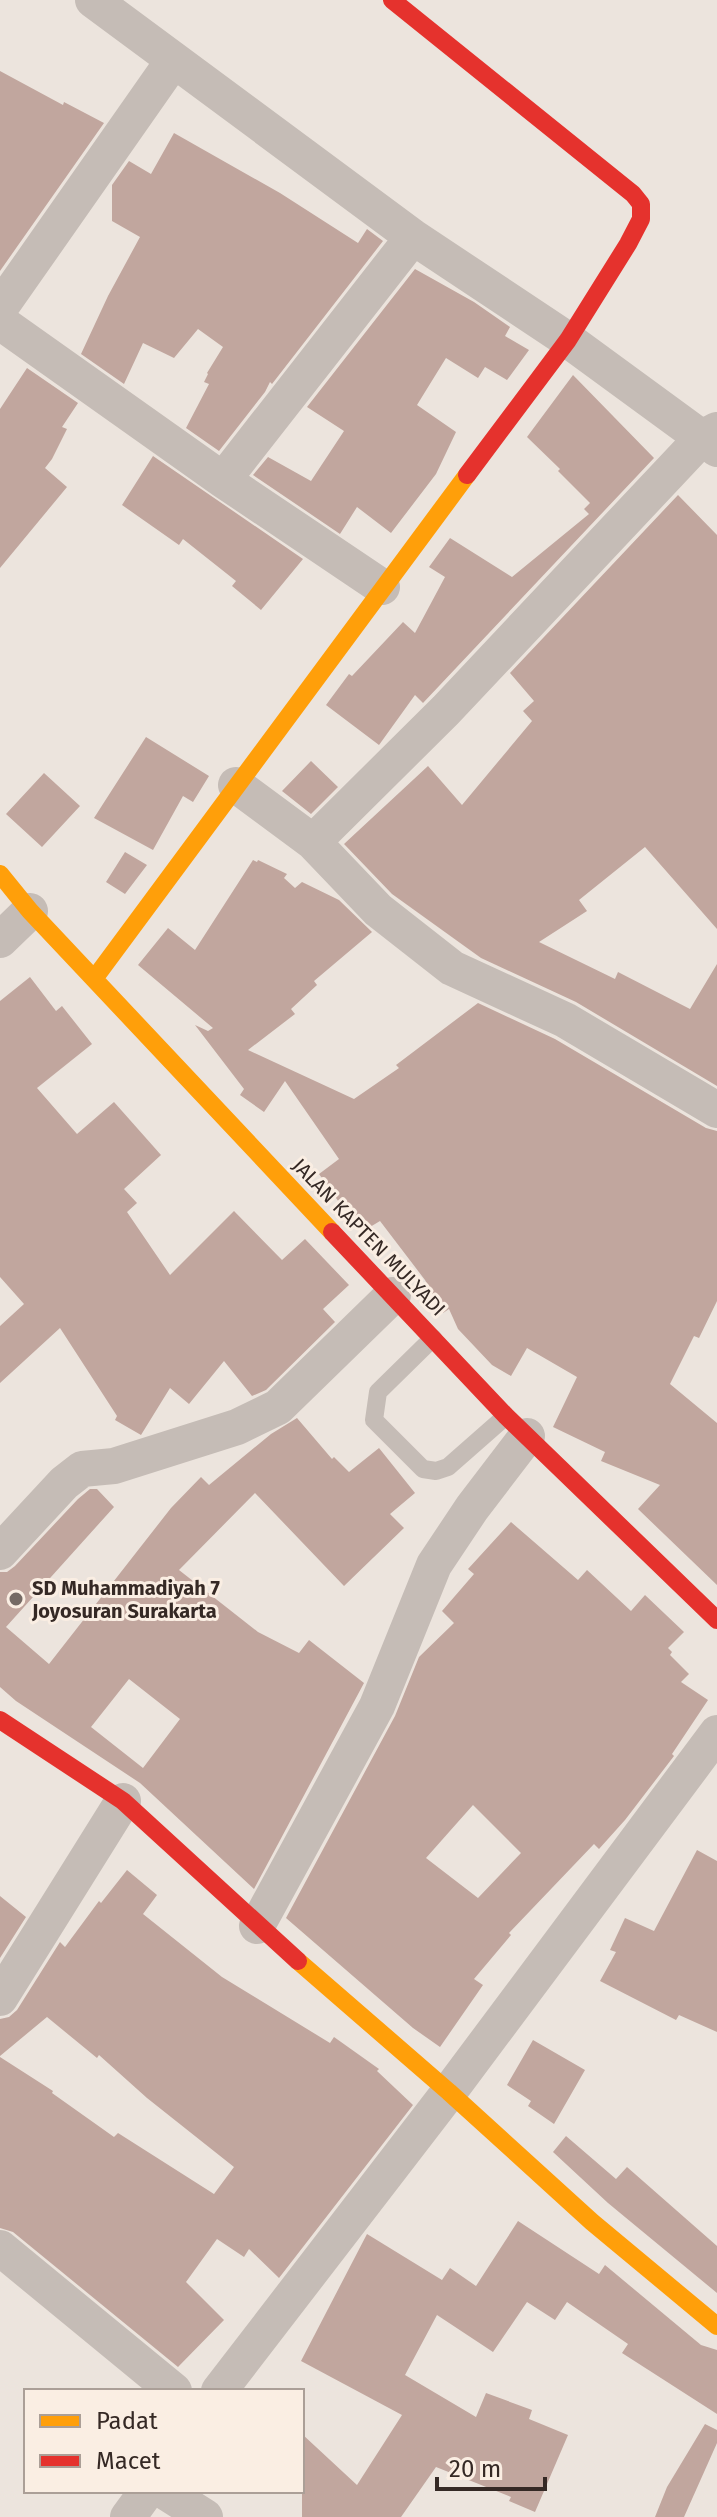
<svg xmlns="http://www.w3.org/2000/svg" width="717" height="2517" font-family="'Fira Sans',sans-serif">
	<rect width="100%" height="100%" fill="#ece4dd"/>
	<!-- building -->
	<path fill="#c1a69e" fill-rule="evenodd" d="M0,71L63,105L64,102L104,123L0,271Z
		M174,133L280,193L358,243L367,229L383,241L272,384L270,382L265,392L219,451L186,428L209,384L204,382L208,374L207,373L223,347L198,329L174,358L143,343L124,384L81,354L108,296L140,237L112,221V185L129,161L151,174Z
		M415,269L474,302L510,327L505,336L529,350L507,380L485,367L478,378L446,358L417,405L456,432L436,474L391,533L357,507L340,534L253,475L268,457L311,481L344,431L307,407Z
		M27,368L78,403L62,427L67,429L52,459L45,468L67,487L0,568V409Z
		M573,375L654,458L423,703L415,695L379,745L326,705L349,674L352,676L403,622L415,633L445,577L429,567L450,538L512,577L589,514L584,509L590,503L558,471L560,469L527,437Z
		M153,456L303,559L261,610L232,586L236,581L183,539L179,545L122,505Z
		M678,495L717,535V929L645,847L579,900L587,911L539,942L615,979L618,972L690,1009L717,964V1086L576,1002L481,958L392,894L344,844L428,766L462,805L532,721L523,711L534,701L510,673Z
		M146,737L209,776L193,802L183,796L153,850L94,818Z
		M311,761L338,787L311,814L282,791Z
		M44,773L80,806L42,847L6,814Z
		M125,852L147,865L125,894L106,882Z
		M253,860L257,862L258,860L287,874L284,878L295,888L302,882L339,900L372,932L314,981L317,985L291,1009L295,1014L248,1050L354,1099L399,1068L396,1065L478,1003L555,1039L706,1128L717,1131V1301L699,1338L694,1336L670,1384L717,1423V1585L638,1509L660,1485L601,1461L605,1452L553,1427L577,1377L527,1348L511,1376L492,1365L458,1329L449,1309L443,1313L440,1309L425,1280L380,1221L365,1230L341,1205L319,1174L339,1159L285,1081L264,1112L240,1095L244,1089L195,1025L208,1031L213,1028L138,965L168,928L195,950Z
		M30,977L56,1011L62,1006L92,1044L37,1088L77,1134L114,1102L161,1155L124,1189L137,1203L127,1212L170,1275L234,1211L282,1260L305,1239L349,1285L323,1309L335,1322L266,1390L252,1396L224,1361L189,1404L170,1388L141,1435L115,1420L117,1416L60,1328L0,1383V1326L24,1304L0,1277V1001Z
		M297,1418L332,1459L334,1457L349,1472L379,1448L415,1493L390,1514L404,1528L344,1586L255,1493L179,1570L258,1632L299,1653L309,1640L364,1683L254,1889L140,1783L16,1701L0,1687V1572H7L15,1566L78,1499L90,1489H97L114,1507L6,1627L49,1664L171,1508L201,1477L209,1485L271,1434ZM129,1679L180,1719L143,1768L91,1727Z
		M511,1522L578,1580L587,1570L631,1611L645,1595L684,1632L668,1648L672,1652L670,1655L689,1674L681,1682L708,1700L672,1754L674,1756L625,1820L599,1849L594,1844L509,1933L511,1935L474,1979L483,1985L440,2047L413,2028L286,1918L395,1716L419,1657L454,1623L442,1611L474,1574L468,1569ZM473,1805L521,1853L478,1898L426,1858Z
		M697,1850L717,1861V2032L679,2015L676,2020L600,1981L616,1952L610,1950L625,1918L654,1931Z
		M127,1870L157,1895L143,1914L222,1977L330,2043L334,2037L379,2069L377,2071L413,2105L279,2278L249,2249L244,2257L217,2239L186,2282L224,2320L178,2367L13,2232L0,2228V2057L53,2091L52,2093L114,2137L118,2133L214,2194L234,2167L147,2098L99,2055L97,2058L47,2017L0,2056V2019L9,2017L17,2010L60,1942L65,1947L99,1901L101,1903Z
		M0,1896L26,1917L0,1958Z
		M533,2040L585,2070L554,2124L528,2106L531,2101L507,2085Z
		M566,2136L616,2179L627,2167L717,2246V2293L608,2203L553,2152Z
		M518,2221L599,2274L605,2265L701,2345L717,2350V2414L622,2353L628,2344L567,2302L555,2320L527,2302L493,2352L437,2315L405,2375L476,2417L486,2393L532,2410L529,2419L568,2435L535,2512L509,2501L511,2497L436,2467L401,2517H302V2434L357,2485L402,2415L301,2361L367,2234L442,2280L450,2268L476,2286Z
		M705,2424L717,2430V2443L684,2517H655L667,2487Z"/>
	<g fill="none" stroke-linecap="round" stroke-linejoin="round">
		<!-- lane -->
		<path stroke="#c5bcb6" stroke-width="18" d="M433,1338L378,1392L374,1420L423,1469L436,1471L448,1467L506,1416"/>
		<!-- street -->
		<path stroke="#c5bcb6" stroke-width="36" d="M93,0L413,237L568,340L717,449
			M0,308L173,61
			M0,322L223,480L382,587
			M223,480L413,237
			M236,785L313,842L378,910L452,968L565,1020L717,1110
			M313,842L446,710L702,438L717,430
			M0,940L30,911
			M0,1552L64,1483L82,1469L114,1466L237,1427L278,1407L393,1295
			M257,1926L377,1706L434,1565L472,1508L527,1436
			M0,1998L123,1801
			M0,2248L174,2391
			M219,2391L449,2092L717,1733
			M164,2491L205,2517
			M128,2517L147,2491"/>
		<!-- slow -->
		<path stroke="#ff9f0a" stroke-width="18" d="M0,874L30,911L332,1232
			M94,979L467,475
			M298,1961L449,2092L592,2222L717,2326"/>
		<!-- jam -->
		<path stroke="#e5322d" stroke-width="18" d="M392,0L633,194L641,204V219L628,244L568,340L467,475
			M332,1232L506,1416L717,1620
			M0,1720L123,1801L298,1961"/>
	</g>
	<!-- markers -->
	<circle fill="#756a65" stroke="#faeee3" stroke-width="3" cx="16" cy="1599" r="8"/>
	<g text-anchor="middle" dominant-baseline="central" stroke-width="6" stroke-linejoin="round" paint-order="stroke">
		<!-- street labels -->
		<g font-size="20" fill="#352925" stroke="#faeee3">
			<text transform="translate(369 1237) rotate(46)">JALAN KAPTEN MULYADI</text>
		</g>
		<!-- poi labels -->
		<g font-size="20" font-weight="bold" fill="#352925" stroke="#faeee3" text-anchor="start">
			<text x="32" y="1588">SD Muhammadiyah 7<tspan x="32" dy="23">Joyosuran Surakarta</tspan></text>
		</g>
	</g>
	<!-- legend -->
	<rect x="24" y="2389" width="280" height="104" fill="#faeee3" stroke="#ab9f97" stroke-width="2"/>
	<rect x="40" y="2415" width="40" height="12" fill="#ff9f0a" stroke="#ab9f97" stroke-width="2"/>
	<text x="96" y="2429" font-size="24" fill="#352925">Padat</text>
	<rect x="40" y="2455" width="40" height="12" fill="#e5322d" stroke="#ab9f97" stroke-width="2"/>
	<text x="96" y="2469" font-size="24" fill="#352925">Macet</text>
	<!-- scale -->
	<path d="M437 2477v12h108v-12" fill="none" stroke="#352925" stroke-width="4"/>
	<text x="449" y="2477" font-size="24" fill="#352925" stroke="#faeee3" stroke-width="6" paint-order="stroke">20 m</text>
</svg>
